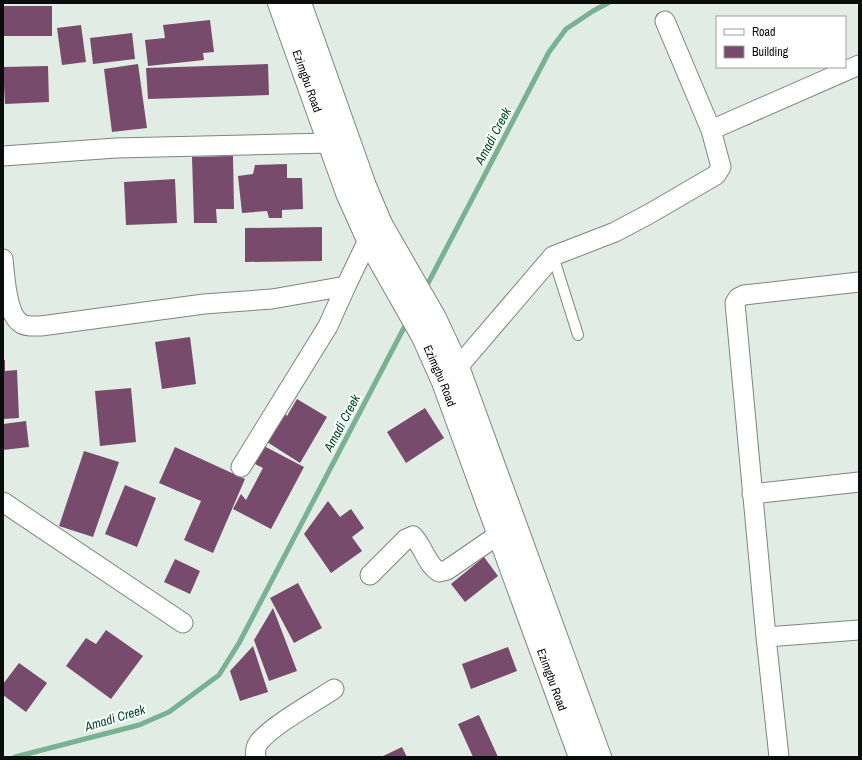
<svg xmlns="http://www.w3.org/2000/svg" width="862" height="760" font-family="'Archivo Narrow',sans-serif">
	<rect width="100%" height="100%" fill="#e0ece4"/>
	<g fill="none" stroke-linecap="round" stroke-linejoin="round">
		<!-- stream -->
		<path stroke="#79b292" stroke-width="5" d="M425,289L549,52L566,29L593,11L608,3
			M15,757L139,725L169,712L219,675L239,643L407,322"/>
	</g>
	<!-- building -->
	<path fill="#784b6c" d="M3,6H52V36H3Z
		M210,20L214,52L203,53L204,60L148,66L145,40L165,38L163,25Z
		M81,25L86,62L62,65L57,28Z
		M132,33L135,59L93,64L90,38Z
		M138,64L147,128L112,132L104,69Z
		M268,64L269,95L148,99L146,68Z
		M48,66L49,102L5,104L3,67Z
		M233,156L234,209H216L217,223H194L192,157Z
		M287,164V178H302L303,209L282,210V218H269L267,211L242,213L238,176L253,174L255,165Z
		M175,179L177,223L126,225L124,182Z
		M322,227V261L245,262V228Z
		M190,337L196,384L162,389L155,342Z
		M3,360H5V371L17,370L19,418L3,419Z
		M131,388L136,442L100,446L95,391Z
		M297,399L327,417L300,463L264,440L282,410L287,416Z
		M425,408L444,438L406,463L387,432Z
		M26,421L29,447L3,450V424Z
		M262,445L304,467L271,529L233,509L241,494L246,500L263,468L253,463Z
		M175,447L245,479L213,553L184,540L201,501L159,483Z
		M84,451L119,462L93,537L59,526Z
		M125,485L156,498L137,547L105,534Z
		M328,501L340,517L351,509L364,528L352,537L362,551L331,573L304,534Z
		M484,557L498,576L465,602L451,584Z
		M175,559L200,571L190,594L164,582Z
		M298,583L322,628L294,643L270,598Z
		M273,608L297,671L269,681L254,640Z
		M106,630L143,656L111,699L66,666L86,638L96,644Z
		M253,646L268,692L240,701L230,671Z
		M508,647L517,671L471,689L462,664Z
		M19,663L47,683L26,712L3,695V684Z
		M479,715L498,757H473L458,724Z
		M402,747L407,757H381Z"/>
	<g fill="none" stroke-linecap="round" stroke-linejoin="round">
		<!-- lane casing -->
		<g stroke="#7c8680" stroke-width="12">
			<path id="lane" d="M553,256L578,335"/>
		</g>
		<!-- street casing -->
		<g stroke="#7c8680" stroke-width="21">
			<path id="street" d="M711,130L859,65
				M3,156L116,148L330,143
				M3,259C5,276 6,316 22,324C28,327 34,326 41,326L204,304L272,299L346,286L368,240
				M458,367L553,256L615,232L649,214L716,175L721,167L711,130L665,21
				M241,467L328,326L346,286
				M752,494L859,482
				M3,502L183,623
				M370,575L406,539L413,536C423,546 427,565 439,572L447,570L498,535
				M766,637L859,630
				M256,757C255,752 256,746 259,742C274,724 313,703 334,689
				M779,757L766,637L735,303L738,298L744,295L859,282"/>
		</g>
		<!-- secondary casing -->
		<g stroke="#7c8680" stroke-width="24">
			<g id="secondary">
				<path id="s1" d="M279,3L347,193L368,240L423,337L443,382L580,757"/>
				<path d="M300,3L365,186L381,224L435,318L458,367L600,757"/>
			</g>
		</g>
		<!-- lane -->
		<use href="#lane" stroke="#fff" stroke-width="10"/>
		<!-- street -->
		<use href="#street" stroke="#fff" stroke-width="19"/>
		<!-- secondary -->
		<use href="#secondary" stroke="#fff" stroke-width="22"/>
	</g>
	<g text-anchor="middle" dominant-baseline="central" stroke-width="4" stroke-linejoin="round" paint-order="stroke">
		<!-- street labels -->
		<g font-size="12" fill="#090d0b" stroke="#fff">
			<text stroke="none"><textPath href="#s1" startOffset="83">Ezimgbu Road</textPath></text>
			<text stroke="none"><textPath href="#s1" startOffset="407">Ezimgbu Road</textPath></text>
			<text stroke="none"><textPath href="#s1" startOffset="731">Ezimgbu Road</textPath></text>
		</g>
		<!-- water labels -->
		<g font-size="13" font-style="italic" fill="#004c2e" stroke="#fff">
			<text transform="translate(493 136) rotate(-62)">Amadi Creek</text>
			<text transform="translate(342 423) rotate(-62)">Amadi Creek</text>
			<text transform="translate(115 718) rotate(-17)">Amadi Creek</text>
		</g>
	</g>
	<!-- border -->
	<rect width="862" height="760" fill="none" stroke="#090d0b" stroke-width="8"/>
	<!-- legend -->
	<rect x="716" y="16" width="130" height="52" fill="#ffffff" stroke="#9d9e9d"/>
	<rect x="724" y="29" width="20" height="6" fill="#ffffff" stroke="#9d9e9d"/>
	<text x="752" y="36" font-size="12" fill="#090d0b">Road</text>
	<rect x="724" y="46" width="20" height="12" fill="#784b6c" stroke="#9d9e9d"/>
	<text x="752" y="56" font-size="12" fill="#090d0b">Building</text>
</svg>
